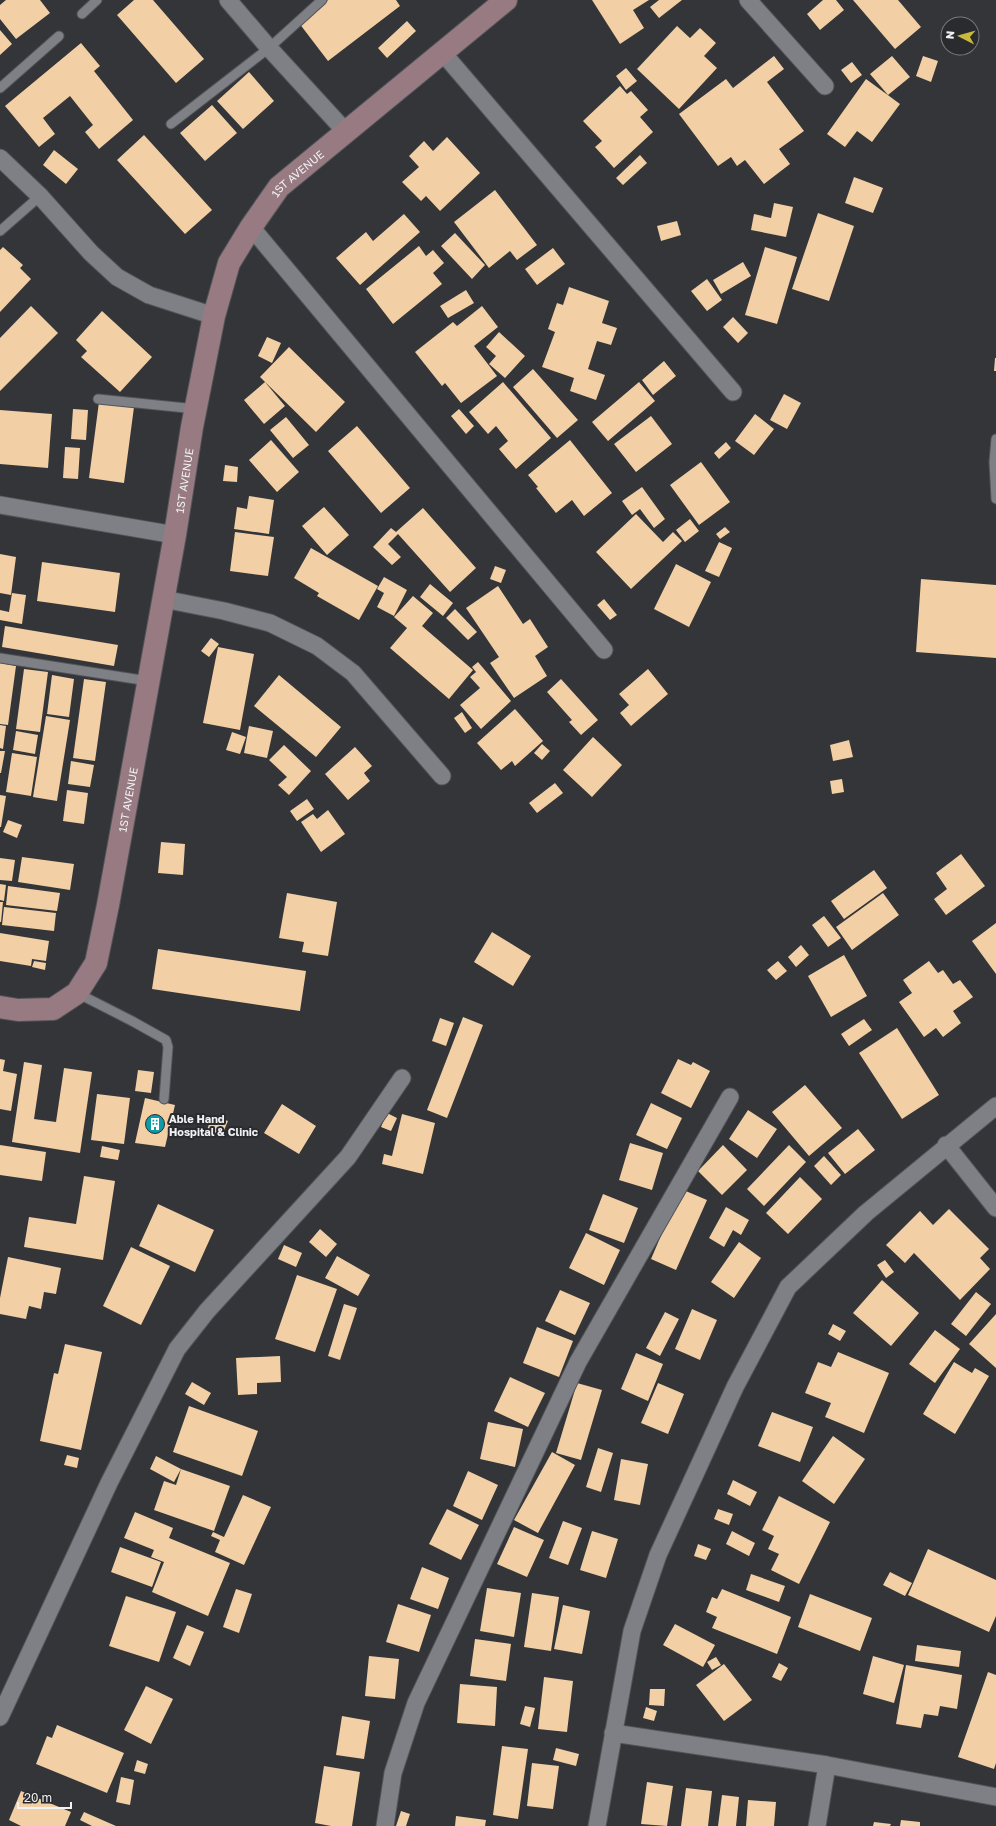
<svg xmlns="http://www.w3.org/2000/svg" width="996" height="1826" font-family="'Golos Text',sans-serif">
	<rect width="100%" height="100%" fill="#333539"/>
	<!-- building -->
	<path fill="#f2cfa4" d="M6,0H40L50,13L16,39L0,19V5Z
		M134,0H153L204,59L176,83L117,15Z
		M328,0H396L400,6L328,61L299,23Z
		M592,0H649L633,10L644,28L620,44Z
		M659,0H682L659,18L650,7Z
		M823,0H836L844,10L820,30L807,14Z
		M853,0H898L921,27L895,49Z
		M407,21L416,31L387,58L378,48Z
		M677,26L690,38L700,28L716,43L704,56L717,68L679,109L637,69Z
		M0,30L12,44L0,55Z
		M81,43L100,66L94,71L133,120L99,149L85,132L93,125L70,96L43,118L55,134L39,147L5,106Z
		M774,56L784,69L767,82L804,131L779,149L790,164L764,184L745,160L737,166L731,157L718,166L679,114L726,79L733,88Z
		M892,56L910,77L888,95L870,74Z
		M923,56L938,61L931,82L916,76Z
		M852,62L862,75L851,83L841,70Z
		M626,68L637,81L626,90L616,76Z
		M249,72L274,101L243,129L217,101Z
		M866,79L900,104L872,142L857,131L845,147L827,134Z
		M620,86L627,94L631,91L648,110L640,117L653,132L614,168L595,147L602,141L583,121Z
		M212,105L237,133L205,161L180,133Z
		M144,135L212,210L185,234L117,160Z
		M447,137L480,173L440,211L426,196L421,201L402,182L419,167L409,156L424,141L433,151Z
		M54,150L78,169L66,184L43,165Z
		M640,155L647,163L623,185L616,178Z
		M854,177L883,188L873,213L845,203Z
		M495,190L537,245L517,260L510,251L489,268L454,222Z
		M774,203L793,207L786,237L751,230L754,214L771,218Z
		M818,213L854,226L829,301L792,289Z
		M404,214L420,232L360,285L336,258L366,232L373,241Z
		M677,221L681,235L661,241L657,226Z
		M455,233L485,265L472,279L441,246Z
		M419,246L426,256L433,250L444,263L433,273L442,284L393,324L366,289Z
		M3,247L23,265L20,268L31,279L0,312V250Z
		M765,247L797,257L777,324L745,315Z
		M553,248L565,264L537,285L525,269Z
		M743,262L751,276L721,294L713,280Z
		M707,279L722,300L707,311L691,291Z
		M569,287L609,301L602,323L617,328L611,345L597,341L588,369L605,375L596,400L570,391L574,378L542,367L555,332L548,329L557,303L563,305Z
		M466,290L474,303L448,318L440,306Z
		M31,306L58,333L0,391V338Z
		M482,306L498,327L474,346L497,376L461,403L445,383L442,386L415,352L453,322L457,326Z
		M102,311L152,357L120,392L81,357L87,351L76,340Z
		M733,317L748,333L738,343L723,327Z
		M499,332L525,356L505,378L489,364L496,356L486,347Z
		M267,337L281,343L272,363L258,356Z
		M289,347L345,402L316,432L260,377Z
		M995,358H996V371H994Z
		M664,361L676,376L653,395L642,380Z
		M533,369L578,420L557,438L513,387Z
		M265,382L285,406L264,424L244,400Z
		M503,382L551,438L516,469L499,449L508,441L496,426L488,434L469,412Z
		M639,382L655,401L608,441L592,422Z
		M784,394L801,403L787,429L770,420Z
		M99,402L134,407L124,483L89,478Z
		M73,409L88,410L86,440L71,439Z
		M459,409L474,426L466,434L451,416Z
		M0,410L52,414L48,468L0,464Z
		M755,414L774,429L754,455L735,441Z
		M651,416L672,444L636,472L614,444Z
		M286,417L309,445L293,458L270,430Z
		M357,426L410,488L381,513L328,451Z
		M271,440L299,472L277,492L249,460Z
		M570,440L612,493L584,516L572,500L556,513L536,488L538,487L528,475Z
		M726,442L731,448L719,459L714,453Z
		M65,447L80,448L78,479L63,478Z
		M701,462L730,502L699,525L670,485Z
		M225,465L238,467L237,482L223,481Z
		M642,487L665,519L654,528L640,509L632,515L622,501Z
		M249,496L274,500L269,534L234,529L237,507L247,509Z
		M324,507L349,535L327,555L302,526Z
		M423,508L476,568L450,592L398,534L388,544L401,557L392,565L373,547L391,528L396,532Z
		M636,514L663,542L673,532L682,541L631,589L596,552Z
		M690,519L699,531L685,542L676,530Z
		M725,527L730,532L720,539L716,534Z
		M235,532L274,537L268,576L230,571Z
		M719,542L732,548L719,577L705,571Z
		M311,548L378,586L359,620L317,596L319,593L294,578Z
		M0,554L16,557L11,595L0,593Z
		M42,562L120,573L115,612L37,601Z
		M676,564L711,582L689,627L654,609Z
		M495,566L506,570L501,583L490,579Z
		M384,577L407,590L394,616L377,607L384,593L377,589Z
		M921,579L996,585V658L916,652Z
		M430,584L453,603L443,616L420,597Z
		M498,586L523,624L530,619L548,647L535,656L547,676L514,698L490,663L499,657L466,608Z
		M12,593L26,595L22,624L0,620V610L9,612Z
		M413,596L433,613L422,626L473,670L449,699L390,648L407,628L394,617Z
		M604,599L617,615L610,620L597,605Z
		M455,609L477,632L468,640L446,618Z
		M5,626L118,645L114,666L2,647Z
		M211,638L219,644L209,657L201,651Z
		M218,647L254,654L240,730L203,723Z
		M478,662L511,701L481,729L460,705L480,688L470,677L476,672L472,667Z
		M0,663L16,666L8,725L0,724Z
		M24,669L48,672L40,732L16,729Z
		M648,669L668,694L631,726L620,713L629,705L619,694Z
		M52,675L74,679L69,717L47,714Z
		M279,675L341,727L316,757L254,706Z
		M84,679L106,682L95,761L73,758Z
		M561,679L598,720L581,735L569,722L572,720L547,692Z
		M515,709L543,741L515,766L512,761L501,770L477,743Z
		M462,712L472,728L465,733L454,718Z
		M46,716L70,720L57,801L33,797Z
		M0,725L6,726L3,749L0,748Z
		M249,726L273,731L267,758L244,753Z
		M16,731L38,735L35,754L13,750Z
		M232,732L246,737L240,754L226,750Z
		M593,737L622,765L592,797L563,770Z
		M849,740L853,757L833,761L830,745Z
		M542,744L550,751L542,760L534,753Z
		M284,745L311,771L289,795L278,785L287,777L269,760Z
		M355,747L372,766L364,773L370,781L348,800L325,774Z
		M0,751H5L1,773H0Z
		M12,753L37,757L31,796L6,792Z
		M71,761L94,765L90,787L68,784Z
		M842,779L844,792L832,794L830,781Z
		M555,783L563,793L537,813L529,803Z
		M67,790L88,793L84,824L63,821Z
		M0,795L6,796L1,827H0Z
		M307,799L314,809L297,821L290,811Z
		M328,810L345,834L321,852L301,822L313,814L317,819Z
		M8,820L22,825L17,838L3,832Z
		M161,842L185,844L183,875L158,873Z
		M961,854L985,886L946,915L934,899L947,889L936,873Z
		M22,857L74,864L70,890L18,882Z
		M0,858L15,860L12,881L0,880Z
		M874,870L887,888L844,919L831,901Z
		M0,884L6,885L4,901L0,900Z
		M8,886L60,893L57,911L6,905Z
		M287,893L337,902L328,956L302,952L304,942L279,938Z
		M883,893L899,915L852,950L836,927Z
		M0,902H3L1,922H0Z
		M4,907L56,913L54,931L2,925Z
		M824,916L841,938L828,947L812,925Z
		M996,923V974L972,941Z
		M492,932L531,956L513,986L474,962Z
		M0,933L49,941L46,961L32,959L31,966L0,961Z
		M801,945L809,955L796,967L788,957Z
		M158,949L306,971L300,1011L152,989Z
		M844,955L867,996L831,1017L808,976Z
		M34,961L46,963L45,970L32,967Z
		M778,961L787,971L776,980L767,970Z
		M929,961L938,973L943,970L953,984L960,980L973,997L953,1011L961,1023L943,1037L936,1028L924,1037L899,1002L912,993L903,980Z
		M463,1017L483,1025L447,1118L427,1110Z
		M440,1018L454,1023L446,1046L432,1041Z
		M864,1019L872,1030L849,1046L841,1034Z
		M897,1028L939,1095L902,1119L859,1053Z
		M0,1059L5,1060L3,1071L17,1074L11,1111L0,1109Z
		M678,1059L691,1065L693,1062L710,1071L691,1108L661,1093Z
		M24,1062L42,1065L34,1119L56,1122L64,1068L92,1072L80,1153L12,1142Z
		M138,1070L154,1072L151,1093L135,1091Z
		M805,1085L842,1128L809,1156L772,1112Z
		M97,1094L130,1098L124,1144L91,1140Z
		M145,1098L175,1105L165,1147L135,1143Z
		M651,1103L682,1118L667,1149L636,1135Z
		M282,1104L316,1126L299,1154L264,1133Z
		M748,1110L777,1129L757,1158L729,1139Z
		M387,1113L397,1118L391,1131L381,1127Z
		M402,1114L435,1123L423,1174L382,1164L384,1154L392,1156Z
		M212,1116L228,1121L222,1135L207,1130Z
		M858,1129L875,1150L845,1174L828,1153Z
		M630,1143L663,1153L652,1190L619,1180Z
		M0,1145L46,1152L42,1181L0,1175Z
		M723,1145L747,1170L722,1195L698,1171Z
		M789,1145L806,1162L764,1206L747,1189Z
		M102,1146L120,1150L118,1160L100,1157Z
		M824,1156L841,1175L831,1185L814,1166Z
		M84,1176L115,1181L103,1260L24,1247L29,1217L76,1224Z
		M800,1177L822,1199L788,1234L766,1213Z
		M681,1189L707,1200L676,1270L651,1259Z
		M603,1194L638,1208L624,1243L589,1230Z
		M158,1204L214,1230L195,1272L139,1246Z
		M726,1207L749,1220L741,1235L733,1230L724,1247L709,1238Z
		M949,1209L989,1249L980,1258L990,1269L960,1300L914,1253L905,1263L886,1245L920,1211L933,1225Z
		M320,1229L337,1244L326,1257L309,1242Z
		M586,1233L620,1250L604,1285L569,1268Z
		M739,1242L761,1258L734,1298L711,1282Z
		M284,1245L302,1253L296,1267L278,1259Z
		M131,1247L170,1266L141,1325L103,1306Z
		M337,1256L370,1275L358,1296L325,1278Z
		M8,1257L61,1268L56,1294L44,1292L41,1309L29,1306L26,1319L0,1314V1298Z
		M885,1260L894,1272L886,1278L877,1265Z
		M297,1275L337,1289L315,1352L275,1339Z
		M882,1280L919,1313L891,1346L853,1313Z
		M560,1290L590,1303L575,1335L545,1321Z
		M976,1292L991,1304L966,1336L951,1324Z
		M344,1304L357,1308L340,1360L328,1356Z
		M692,1309L717,1320L700,1360L675,1349Z
		M665,1312L679,1319L660,1356L646,1348Z
		M996,1314V1368L969,1344Z
		M833,1324L846,1331L840,1341L828,1334Z
		M537,1327L573,1341L559,1377L523,1363Z
		M935,1330L960,1349L935,1383L909,1364Z
		M65,1344L102,1352L81,1450L40,1441L54,1373L58,1374Z
		M838,1352L889,1373L864,1433L825,1417L831,1403L805,1393L818,1362L831,1367Z
		M636,1353L663,1364L648,1401L621,1389Z
		M280,1356L281,1382L257,1383V1394L238,1395L236,1358Z
		M954,1362L972,1373L975,1368L989,1376L955,1434L923,1414Z
		M510,1377L545,1393L528,1427L494,1411Z
		M192,1382L211,1393L204,1405L185,1394Z
		M577,1383L602,1390L581,1460L556,1453Z
		M658,1383L684,1394L668,1434L641,1423Z
		M189,1406L258,1431L242,1476L173,1452Z
		M772,1412L813,1427L800,1462L758,1446Z
		M488,1422L523,1429L515,1467L480,1459Z
		M833,1436L865,1459L834,1504L802,1481Z
		M598,1448L613,1453L601,1492L586,1487Z
		M552,1452L575,1465L538,1533L514,1520Z
		M67,1455L79,1458L77,1468L64,1465Z
		M156,1456L181,1469L174,1482L150,1469Z
		M621,1459L648,1464L640,1505L614,1500Z
		M181,1469L230,1486L214,1531L154,1510L164,1481L176,1485Z
		M468,1471L498,1485L482,1520L453,1506Z
		M733,1480L757,1492L750,1506L727,1494Z
		M243,1495L271,1507L244,1565L215,1552L220,1540L211,1536L213,1532L224,1537Z
		M779,1496L830,1522L799,1584L771,1570L779,1554L768,1549L774,1536L762,1530Z
		M447,1509L479,1525L461,1560L429,1544Z
		M718,1509L733,1514L729,1525L714,1519Z
		M135,1512L173,1528L169,1538L230,1563L208,1616L152,1592L164,1562L151,1557L154,1550L124,1538Z
		M563,1521L582,1528L568,1565L549,1558Z
		M514,1527L544,1540L527,1577L497,1564Z
		M592,1531L618,1539L606,1578L580,1570Z
		M732,1531L755,1543L749,1556L726,1544Z
		M698,1544L711,1549L706,1560L694,1556Z
		M120,1547L161,1562L152,1587L111,1572Z
		M928,1549L996,1580V1616L989,1632L908,1595Z
		M422,1567L449,1578L438,1609L410,1599Z
		M890,1572L912,1583L905,1596L883,1585Z
		M751,1574L785,1586L779,1602L746,1590Z
		M487,1588L521,1593L514,1637L480,1631Z
		M236,1589L252,1594L239,1633L223,1627Z
		M722,1589L791,1617L777,1654L712,1628L717,1617L706,1612L712,1597L717,1599Z
		M532,1593L559,1597L551,1651L524,1647Z
		M810,1594L872,1618L860,1651L798,1627Z
		M126,1596L176,1612L159,1662L109,1646Z
		M398,1604L431,1615L419,1652L386,1642Z
		M563,1605L590,1611L582,1654L554,1649Z
		M675,1624L715,1645L703,1667L663,1645Z
		M187,1625L204,1632L190,1666L173,1658Z
		M475,1639L511,1644L506,1681L470,1676Z
		M917,1645L961,1651L959,1667L915,1661Z
		M369,1656L399,1659L395,1699L365,1696Z
		M873,1656L904,1665L894,1703L863,1694Z
		M716,1657L721,1665L712,1670L707,1662Z
		M779,1663L788,1668L781,1681L772,1677Z
		M724,1664L752,1700L724,1721L696,1685Z
		M906,1665L962,1675L957,1709L940,1706L938,1716L924,1714L921,1728L896,1724Z
		M988,1672L996,1675V1763L994,1769L958,1757Z
		M544,1677L573,1681L567,1732L538,1729Z
		M460,1684L497,1687L495,1726L457,1723Z
		M146,1686L173,1699L151,1744L124,1730Z
		M650,1689H665L664,1706L649,1705Z
		M525,1706L535,1708L530,1727L520,1724Z
		M646,1707L657,1711L654,1721L643,1718Z
		M342,1716L370,1721L364,1759L336,1755Z
		M57,1725L124,1753L107,1793L36,1764L47,1736L52,1738Z
		M502,1746L528,1749L518,1819L493,1815Z
		M556,1748L579,1754L576,1766L553,1760Z
		M137,1760L148,1764L145,1774L134,1771Z
		M532,1763L559,1766L553,1809L527,1806Z
		M324,1766L360,1772L352,1826H331L315,1823Z
		M121,1777L134,1780L130,1805L116,1802Z
		M647,1782L673,1786L667,1826L641,1824Z
		M686,1788L712,1791L708,1826H681Z
		M21,1791L71,1812L65,1826H21L9,1820Z
		M722,1795L739,1797L736,1826H718Z
		M748,1800L776,1802L774,1826H746Z
		M401,1811L410,1814L406,1826H396Z
		M84,1812L116,1826H92L80,1820Z
		M456,1816L486,1820L485,1826H455Z
		M901,1820L920,1822V1826H900Z
		M874,1822L891,1824L890,1826H873Z"/>
	<g fill="none" stroke-linecap="round" stroke-linejoin="round">
		<!-- lane casing -->
		<g stroke="#525457" stroke-width="11">
			<path id="lane" d="M82,14L97,0
				M0,88L59,36
				M171,124L269,48L322,0
				M0,231L40,196
				M98,399L196,409
				M996,439L994,462L996,499
				M0,658L148,681
				M77,993L132,1021L166,1040L168,1047L164,1099"/>
		</g>
		<!-- street casing -->
		<g stroke="#525457" stroke-width="19">
			<path id="street" d="M228,0L269,48L346,132
				M748,0L825,86
				M443,53L733,392
				M0,158L40,196L91,253L117,277L149,295L214,316
				M251,227L604,650
				M0,505L175,535
				M163,599L224,611L270,623L317,646L353,673L442,776
				M946,1145L996,1208
				M0,1717L109,1483L177,1349L207,1311L348,1157L402,1078
				M613,1733L827,1765L996,1797
				M385,1826L393,1773L416,1703L578,1362L730,1097
				M597,1826L632,1631L658,1555L735,1387L788,1287L866,1213L996,1106
				M817,1826L827,1765"/>
		</g>
		<!-- secondary casing -->
		<g stroke="#525457" stroke-width="24">
			<g id="secondary">
				<path id="s1" d="M0,1007L18,1010L53,1009L77,993L96,963L108,905L175,535L192,427L214,316L229,263L251,227L279,187L506,0"/>
			</g>
		</g>
		<!-- lane -->
		<use href="#lane" stroke="#7e8085" stroke-width="9"/>
		<!-- street -->
		<use href="#street" stroke="#7e8085" stroke-width="17"/>
		<!-- secondary -->
		<use href="#secondary" stroke="#987a83" stroke-width="22"/>
	</g>
	<!-- icons -->
	<defs>
		<g id="building-disc" transform="scale(1)"><circle r="9.5" fill="#0f9aa8" stroke="#292b2f"/><path d="M-4-6H4V6H1V3H-1V6H-4ZM-2.5-4.3h1.7v1.8h-1.7ZM.8-4.3h1.7v1.8H.8ZM-2.5-1h1.7V.8h-1.7ZM.8-1h1.7V.8H.8Z" fill="#fff"/></g>
	</defs>
	<g fill-rule="evenodd">
		<use href="#building-disc" x="155" y="1124"/>
	</g>
	<g text-anchor="middle" dominant-baseline="central" stroke-width="4" stroke-linejoin="round" paint-order="stroke">
		<!-- street labels -->
		<g font-size="11" fill="#f0f2f4" stroke="#292b2f">
			<text stroke="none"><textPath href="#s1" startOffset="944">1ST AVENUE</textPath></text>
			<text stroke="none"><textPath href="#s1" startOffset="608">1ST AVENUE</textPath></text>
			<text stroke="none"><textPath href="#s1" startOffset="284">1ST AVENUE</textPath></text>
		</g>
		<!-- poi labels -->
		<g font-size="11" font-weight="bold" fill="#f0f2f4" stroke="#292b2f" text-anchor="start">
			<text x="169" y="1118">Able Hand<tspan x="169" dy="13">Hospital &amp; Clinic</tspan></text>
		</g>
	</g>
	<!-- north arrow -->
	<g transform="translate(960 36) rotate(276)"><circle r="19" fill="#292b2f" stroke="#797b7e"/>
	<path d="M0-3L7 15L0 10L-7 15Z" fill="#caba3a"/>
	<text y="-6" font-size="11" font-weight="bold" text-anchor="middle" fill="#f0f2f4">N</text>
	</g>
	<!-- scale -->
	<path d="M18 1802v6h53v-6" fill="none" stroke="#f0f2f4" stroke-width="2"/>
	<text x="24" y="1802" font-size="12" fill="#f0f2f4" stroke="#292b2f" stroke-width="3" paint-order="stroke">20 m</text>
</svg>
